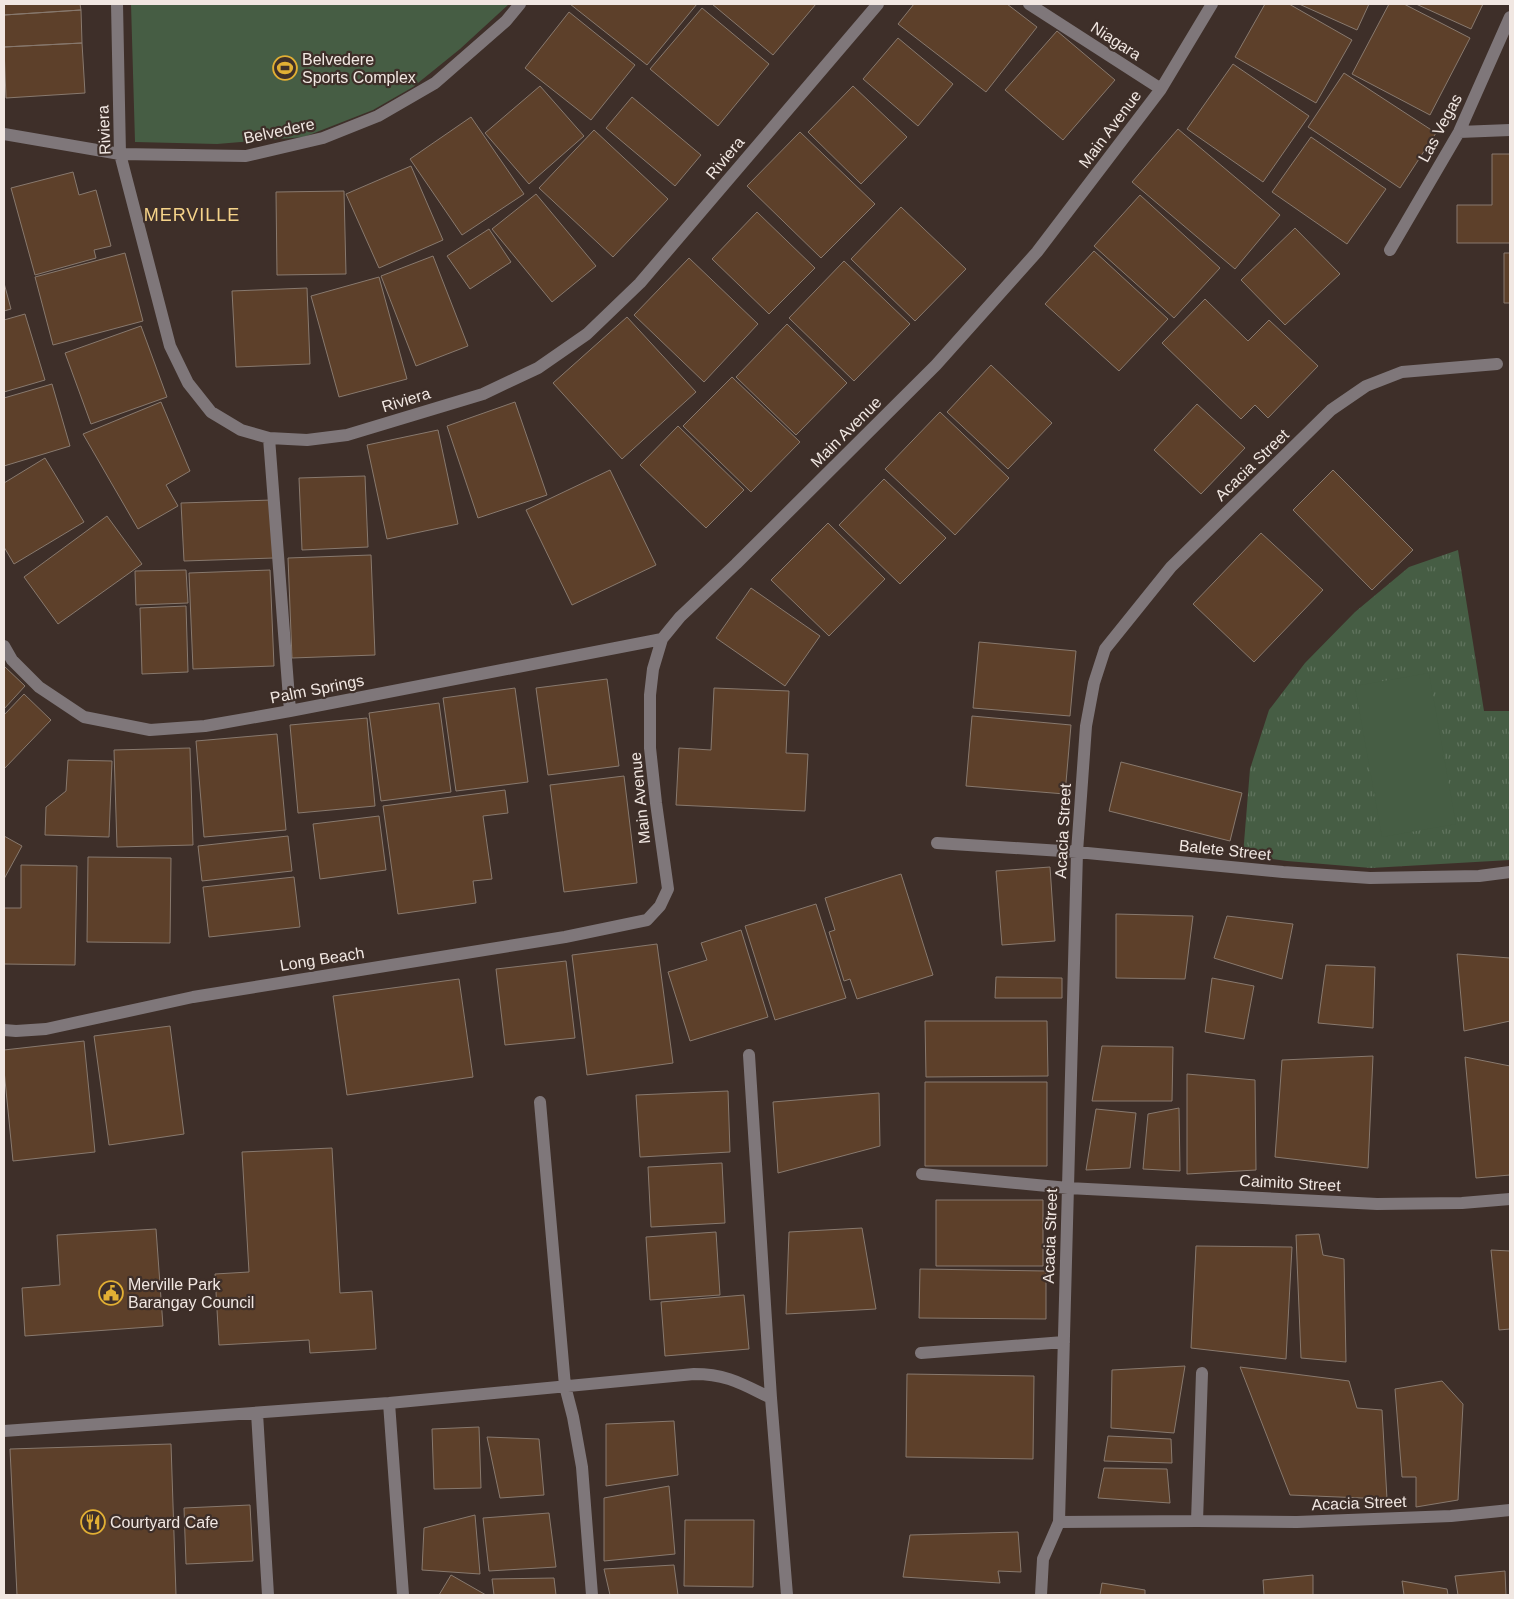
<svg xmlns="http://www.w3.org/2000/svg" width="1514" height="1599" font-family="Arial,sans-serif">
	<defs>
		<pattern id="grass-tufts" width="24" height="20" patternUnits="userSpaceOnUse" patternTransform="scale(1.25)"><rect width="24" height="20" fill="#465d44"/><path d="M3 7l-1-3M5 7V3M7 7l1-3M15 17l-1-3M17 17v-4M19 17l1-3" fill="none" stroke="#61745f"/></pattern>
	</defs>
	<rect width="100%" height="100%" fill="#3e2f29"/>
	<!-- grass -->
	<path fill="url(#grass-tufts)" d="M1458,550L1484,711H1509L1510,860L1371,868L1287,861L1243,855L1250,769L1269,710L1305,663L1355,612L1409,567Z"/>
	<!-- pitch -->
	<path fill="#465d44" d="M131,4H509L460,49L413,87L373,110L304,137L217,144L135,142Z
		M1429,673L1456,824L1382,837L1355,686Z"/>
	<!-- building -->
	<path fill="#5d402a" stroke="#88796e" d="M4,4H80L81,10L4,15Z
		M570,4H697L647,65Z
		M712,4H816L773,55Z
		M914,4H1007L1037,27L986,92L898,24Z
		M1265,4H1289L1352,40L1316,103L1235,57Z
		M1299,4H1369L1357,30Z
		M1389,4H1404L1470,38L1430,115L1352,74Z
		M1416,4H1483L1471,29Z
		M702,8L769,64L718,126L650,69Z
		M81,10L82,43L4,47V15Z
		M569,12L635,65L591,120L525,68Z
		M1057,31L1115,80L1063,140L1005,90Z
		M898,38L953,84L918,126L863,79Z
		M82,43L85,93L6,98L4,47Z
		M1233,64L1309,116L1263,182L1187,129Z
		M1344,73L1436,133L1400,188L1308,127Z
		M540,86L584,136L529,184L485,133Z
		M853,86L907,137L861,184L808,132Z
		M632,97L701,155L675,186L606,128Z
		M471,117L524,194L462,235L410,159Z
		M1178,129L1280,215L1235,269L1132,182Z
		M594,130L668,199L613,257L539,188Z
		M800,132L875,204L821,258L747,186Z
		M1311,137L1386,189L1347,244L1272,192Z
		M1492,154H1510V243H1457V205H1492Z
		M411,166L443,240L379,268L346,194Z
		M73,172L79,195L96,190L111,246L94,250L96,258L35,275L11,188Z
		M344,191L346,274L277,275L276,192Z
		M536,194L596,266L552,302L492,229Z
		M1140,195L1220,268L1174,318L1094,246Z
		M901,207L966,269L915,321L851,259Z
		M757,212L815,268L769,314L712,259Z
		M1295,228L1340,274L1285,325L1241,280Z
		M489,229L511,262L470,289L447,256Z
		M1094,251L1168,319L1119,371L1045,304Z
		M125,253L143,321L53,345L35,277Z
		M1504,253H1510V303H1504Z
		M433,256L468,346L416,366L381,276Z
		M689,258L758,324L704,382L634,315Z
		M844,261L910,324L854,381L789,318Z
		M379,277L407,379L339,397L311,296Z
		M4,283L11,309L4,311Z
		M307,288L310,364L236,367L232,291Z
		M1205,299L1248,341L1269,320L1318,366L1268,418L1255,405L1241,419L1162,343Z
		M25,314L45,380L4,392V320Z
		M627,317L696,392L622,459L553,383Z
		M787,324L847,383L796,435L736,377Z
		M141,326L167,397L91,424L65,353Z
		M991,365L1052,423L1008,469L947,412Z
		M732,377L800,442L751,492L683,426Z
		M52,384L70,446L4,466V398Z
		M161,402L190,471L166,485L178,506L138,529L83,434Z
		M515,402L547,495L478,518L447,426Z
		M1197,404L1245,448L1201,494L1154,450Z
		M940,412L1009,478L955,535L885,469Z
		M678,426L744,490L706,528L640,465Z
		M438,430L458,524L387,539L367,445Z
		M45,458L84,522L14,564L4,547V483Z
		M610,470L656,565L572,605L526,510Z
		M1333,470L1413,550L1372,590L1293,510Z
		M365,476L368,547L302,550L299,478Z
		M884,479L946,538L900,584L839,525Z
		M272,500L274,558L184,561L181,503Z
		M107,516L142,564L58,624L24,577Z
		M828,523L885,579L829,636L771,580Z
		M1261,533L1323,590L1254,662L1193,604Z
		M371,555L375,655L292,658L288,558Z
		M186,570L188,603L136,605L135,571Z
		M270,570L274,666L193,669L189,573Z
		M751,588L820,636L785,686L716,638Z
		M186,606L188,672L142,674L140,608Z
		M979,642L1076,651L1070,716L973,708Z
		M4,666L25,686L4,709Z
		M607,679L619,766L548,775L536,688Z
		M515,688L528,782L456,791L443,698Z
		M714,688L789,691L786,753L808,754L805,811L676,805L679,748L711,750Z
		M24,694L51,720L4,769V715Z
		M439,703L451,792L381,801L369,713Z
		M972,716L1071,725L1065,794L966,786Z
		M367,718L375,806L298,813L290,725Z
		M277,734L286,830L204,837L196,741Z
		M190,748L193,845L117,847L114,750Z
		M68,760L112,761L109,837L45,835L46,807L66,791Z
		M1121,762L1242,793L1230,841L1109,811Z
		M624,776L637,883L564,892L550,785Z
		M505,790L508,813L483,816L492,879L473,881L476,903L398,914L383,806Z
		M379,816L386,870L320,879L313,824Z
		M4,836L22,846L4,879Z
		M288,836L292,871L202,881L198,846Z
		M88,857L171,858L170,943L87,942Z
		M21,865L77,866L75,965L4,964V908H21Z
		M1050,867L1055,941L1002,945L996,871Z
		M901,874L933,975L857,999L850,979L844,981L829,932L835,930L825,898Z
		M294,877L300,927L209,937L203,887Z
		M816,904L846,998L775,1020L745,926Z
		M1116,914L1193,916L1185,979L1116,978Z
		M1227,916L1293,924L1282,979L1214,958Z
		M741,930L768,1017L690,1041L668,972L707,960L701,943Z
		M657,944L673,1063L587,1075L572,955Z
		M1457,954L1510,958V1021L1464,1031Z
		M566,961L575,1038L505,1045L496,969Z
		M1326,965L1375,967L1373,1028L1318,1023Z
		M996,977L1062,978V998H995Z
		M1212,978L1254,986L1244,1039L1205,1032Z
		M459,979L473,1077L347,1095L333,996Z
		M925,1021H1047L1048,1076L926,1077Z
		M170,1026L184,1134L109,1145L94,1036Z
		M84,1041L95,1152L13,1161L4,1070V1050Z
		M1102,1046L1173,1047L1172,1101H1092Z
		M1373,1056L1368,1168L1275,1157L1282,1060Z
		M1465,1057L1510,1066V1175L1476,1178Z
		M1187,1074L1255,1080L1256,1170L1187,1174Z
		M925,1082H1047V1166H925Z
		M728,1091L730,1152L640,1157L636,1095Z
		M879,1093L880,1146L778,1173L773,1102Z
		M1179,1108L1180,1171L1143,1169L1148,1114Z
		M1096,1109L1136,1113L1130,1168L1086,1170Z
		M332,1148L340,1293L372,1291L376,1349L310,1353L309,1340L219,1345L215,1274L249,1272L242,1152Z
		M722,1163L725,1223L651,1227L648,1167Z
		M936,1200H1043V1266H936Z
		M862,1228L876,1309L786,1314L789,1232Z
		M156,1229L163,1326L25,1336L22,1288L60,1285L57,1235Z
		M716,1232L720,1295L650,1300L646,1237Z
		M1319,1234L1323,1255L1344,1259L1346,1362L1301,1358L1296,1235Z
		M1196,1246L1292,1247L1286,1359L1191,1348Z
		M1491,1250L1510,1251V1329L1499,1330Z
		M920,1269L1046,1271V1319L919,1318Z
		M744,1295L749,1349L665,1356L661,1302Z
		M1185,1366L1174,1433L1111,1428L1112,1370Z
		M1240,1367L1349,1381L1357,1408L1382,1410L1387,1499L1290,1495Z
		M907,1374L1034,1376L1033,1459L906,1457Z
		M1442,1381L1463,1404L1458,1500L1416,1507V1477H1402L1395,1389Z
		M674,1421L678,1475L606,1486V1424Z
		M479,1427L481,1488L434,1489L432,1429Z
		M1108,1436L1171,1439L1172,1463L1104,1461Z
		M487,1437L539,1439L544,1495L500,1498Z
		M171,1444L176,1595H17L10,1449Z
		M1104,1468L1167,1469L1170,1503L1098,1498Z
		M669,1486L675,1554L604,1561V1498Z
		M250,1505L253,1561L186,1564L184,1508Z
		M549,1513L556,1567L489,1571L483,1518Z
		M475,1515L480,1574L422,1570L424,1528Z
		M685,1520H754L753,1587L684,1586Z
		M1018,1532L1021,1572L998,1571L1000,1583L903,1577L910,1535Z
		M674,1565L678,1595H610L604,1569Z
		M1505,1571L1506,1595H1458L1455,1576Z
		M451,1575L486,1595H439Z
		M1313,1575V1595H1264L1263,1580Z
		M554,1578L556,1595H494L492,1579Z
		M1402,1581L1447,1589L1448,1595H1404Z
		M1102,1583L1145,1590V1595H1100Z"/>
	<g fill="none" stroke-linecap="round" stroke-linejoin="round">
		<!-- minor -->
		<path stroke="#7f777a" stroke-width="12" d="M117,4L120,154L170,346L188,383L211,412L241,430L269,438L307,440L347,435L483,394L538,368L587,334L640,283L878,4
			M1029,4L1161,89
			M1459,132L1510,130
			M4,134L120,154L246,156L323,138L378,116L435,83L506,21L520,4
			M1390,250L1459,132L1510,17
			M269,438L290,711
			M4,646L12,660L39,687L84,717L150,730L205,726L290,711L662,639
			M937,843L1077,852L1283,872L1370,878L1479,876L1510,872
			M4,1030L16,1031L46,1029L193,997L565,937L647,920L660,906L668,889L656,803L650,748V695L653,669L662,639L680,617L736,564L936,365L1037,252L1161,89L1212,4
			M749,1055L771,1398L787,1595
			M540,1102L565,1386L573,1417L582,1467L592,1595
			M922,1174L1068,1188L1377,1204L1462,1203L1510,1199
			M921,1353L1064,1342
			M389,1403L403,1595
			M257,1413L268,1595
			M4,1431L389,1403L694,1374C727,1374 742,1384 771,1398
			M1197,1521L1202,1373
			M1059,1522L1197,1521L1297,1522L1451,1516L1510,1510
			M1041,1595L1043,1559L1059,1522L1077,852L1086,726L1094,683L1105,649L1171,567L1331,410L1366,386L1402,372L1497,364"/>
	</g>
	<!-- icons -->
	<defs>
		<g id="stadium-ring" transform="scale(1.25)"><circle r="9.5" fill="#3e2f29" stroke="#e1af34" stroke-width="1.5"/><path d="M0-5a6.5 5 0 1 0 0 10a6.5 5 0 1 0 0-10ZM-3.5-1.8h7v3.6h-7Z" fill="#e1af34"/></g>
		<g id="civic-ring" transform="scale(1.25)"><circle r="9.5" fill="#3e2f29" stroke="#e1af34" stroke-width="1.5"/><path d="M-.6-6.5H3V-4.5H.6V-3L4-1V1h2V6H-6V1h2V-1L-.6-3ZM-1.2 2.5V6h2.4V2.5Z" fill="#e1af34"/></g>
		<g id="restaurant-ring" transform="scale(1.25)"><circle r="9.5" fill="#3e2f29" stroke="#e1af34" stroke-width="1.5"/><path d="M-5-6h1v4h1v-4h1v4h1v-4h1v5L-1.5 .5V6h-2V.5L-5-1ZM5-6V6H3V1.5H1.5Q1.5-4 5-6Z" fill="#e1af34"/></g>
	</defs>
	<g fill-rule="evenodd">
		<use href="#stadium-ring" x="285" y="68"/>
		<use href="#civic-ring" x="111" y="1293"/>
		<use href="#restaurant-ring" x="93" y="1522"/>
	</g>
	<g text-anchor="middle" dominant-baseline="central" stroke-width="4.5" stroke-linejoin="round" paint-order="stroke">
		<!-- street labels -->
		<g font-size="16" fill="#f1e7e2" stroke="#3e2f29">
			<text transform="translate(1116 41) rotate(33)">Niagara</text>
			<text transform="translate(1440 128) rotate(-62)">Las Vegas</text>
			<text transform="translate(1110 129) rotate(-53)">Main Avenue</text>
			<text transform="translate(104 130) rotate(-93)">Riviera</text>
			<text transform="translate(279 131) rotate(-12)">Belvedere</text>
			<text transform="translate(725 158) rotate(-50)">Riviera</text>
			<text transform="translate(406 400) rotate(-17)">Riviera</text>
			<text transform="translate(846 432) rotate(-45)">Main Avenue</text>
			<text transform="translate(1252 465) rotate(-44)">Acacia Street</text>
			<text transform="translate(317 689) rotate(-11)">Palm Springs</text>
			<text transform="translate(640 798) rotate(-96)">Main Avenue</text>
			<text transform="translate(1063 831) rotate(-87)">Acacia Street</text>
			<text transform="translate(1225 850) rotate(6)">Balete Street</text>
			<text transform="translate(322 959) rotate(-9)">Long Beach</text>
			<text transform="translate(1290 1183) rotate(3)">Caimito Street</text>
			<text transform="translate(1050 1236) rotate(-88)">Acacia Street</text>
			<text transform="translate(1359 1503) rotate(-2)">Acacia Street</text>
		</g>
		<!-- poi labels -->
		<g font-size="16" fill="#f1e7e2" stroke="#3e2f29" text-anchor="start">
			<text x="302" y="59">Belvedere<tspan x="302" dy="18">Sports Complex</tspan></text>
			<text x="128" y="1284">Merville Park<tspan x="128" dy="18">Barangay Council</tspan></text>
			<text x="110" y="1522">Courtyard Cafe</text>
		</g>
		<!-- neighbourhood labels -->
		<g font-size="18" letter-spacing="1" fill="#f6d48a" stroke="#3e2f29">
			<text x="192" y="215">MERVILLE</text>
		</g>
	</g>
	<!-- border -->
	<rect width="1514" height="1599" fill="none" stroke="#f1e7e2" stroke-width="10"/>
</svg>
